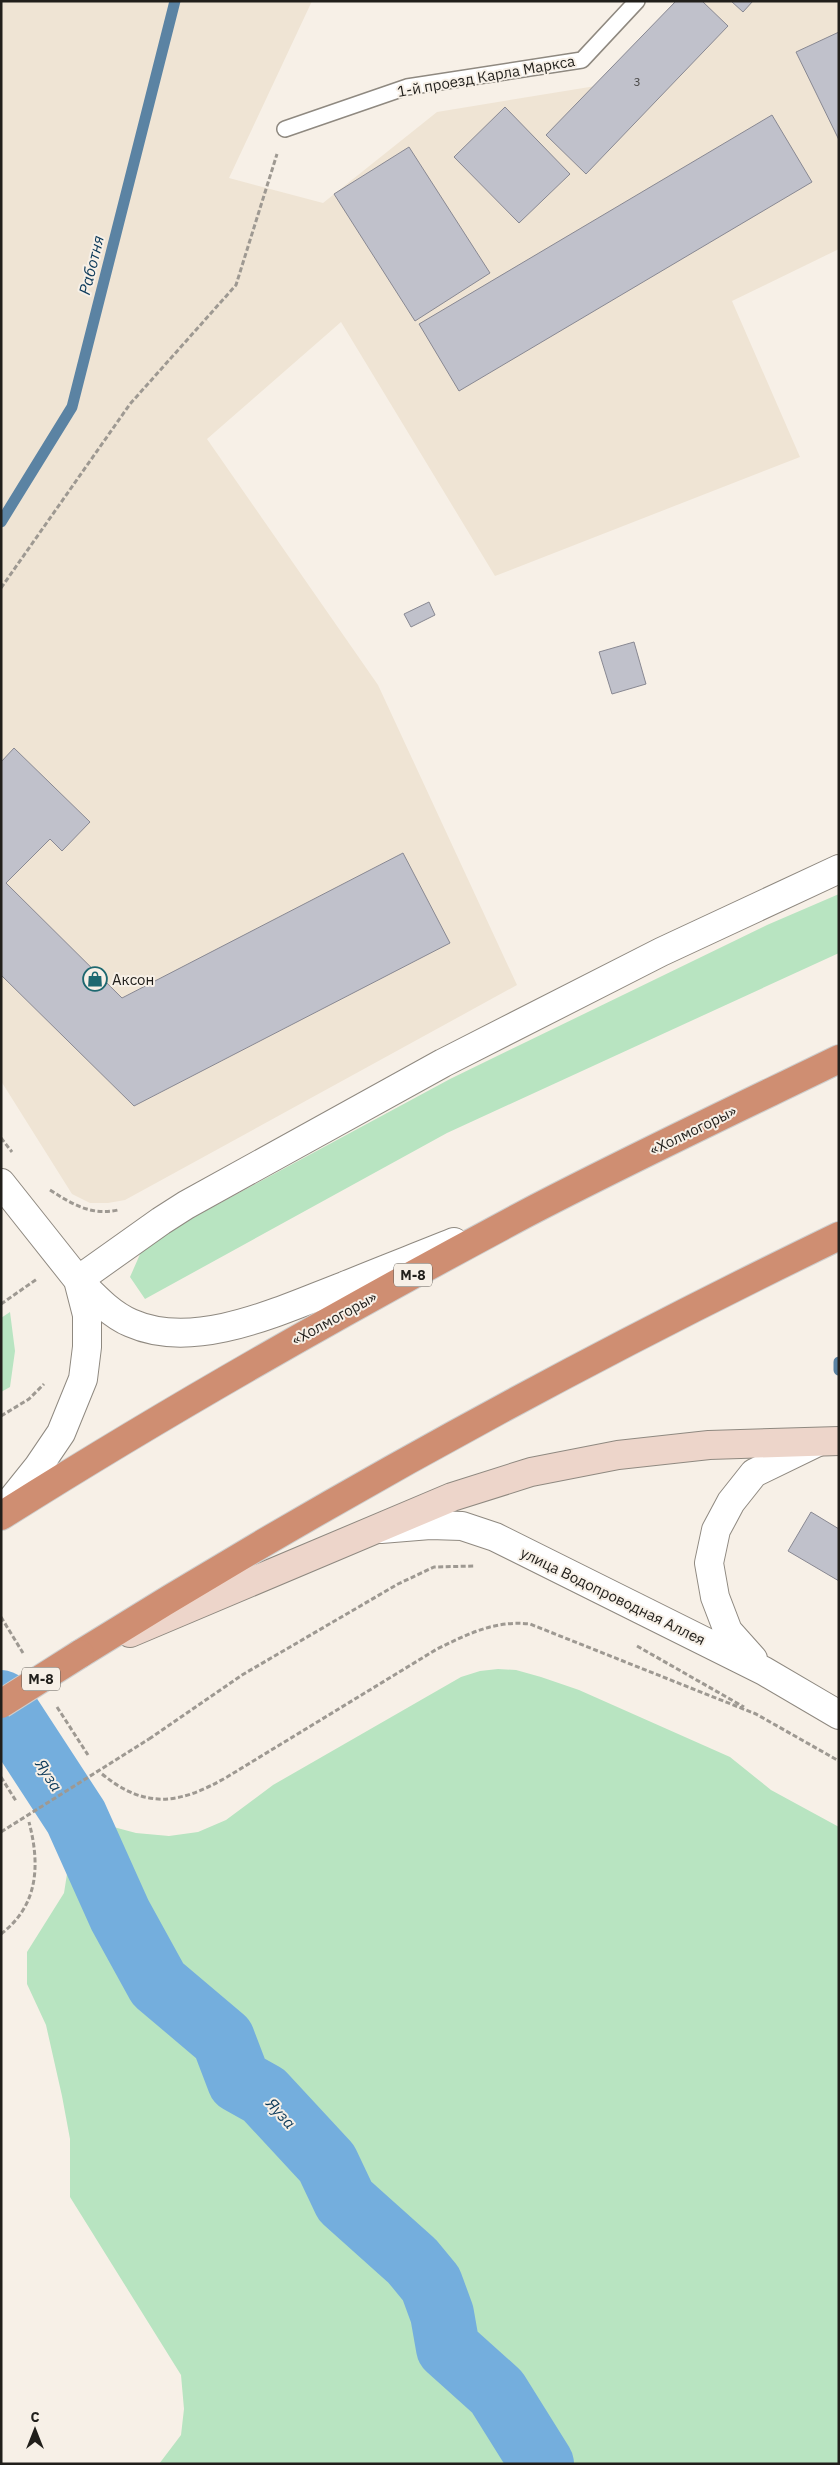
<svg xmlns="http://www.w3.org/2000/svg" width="840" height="2465" font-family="'IBM Plex Sans',sans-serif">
	<rect width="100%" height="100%" fill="#f7f0e7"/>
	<!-- built -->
	<path fill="#efe4d4" d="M1,1H312L229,178L323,203L437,112L608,84L687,1H839V249L732,301L800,457L495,576L341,322L207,439L378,685L517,985L125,1200L108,1203H90L72,1194L1,1081Z"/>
	<!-- green -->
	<path fill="#b8e4c1" d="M839,894V953L447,1133L145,1299L130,1277L141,1252L183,1223L450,1079L767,925Z
		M10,1312L15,1351L10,1387L1,1392V1318Z
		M498,1669L516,1670L541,1677L579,1690L730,1757L771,1790L839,1827V2464H159L181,2435L184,2409L181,2375L70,2197V2139L62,2096L46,2025L27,1984V1952L64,1893L76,1817L136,1833L169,1836L198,1832L226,1820L273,1785L461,1677L480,1671Z"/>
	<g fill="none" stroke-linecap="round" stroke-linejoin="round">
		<!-- stream -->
		<path stroke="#5b83a3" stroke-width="11" d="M1,522L72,407L175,1
			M839,1362V1370"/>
		<!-- river -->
		<path stroke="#74aedd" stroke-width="64" d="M1,1702L76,1817L120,1915L158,1984L223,2039L239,2081L264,2095L327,2163L345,2201L412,2261L431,2284L442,2314L448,2348L497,2392L542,2464"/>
	</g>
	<!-- building -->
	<path fill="#c0c1cb" stroke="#888892" d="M676,1H702L728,26L586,174L546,135Z
		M731,1H753L743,12Z
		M839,32V140L796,52Z
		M505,107L570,174L519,223L454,157Z
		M772,115L812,182L459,391L419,324Z
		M409,147L490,273L415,321L334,194Z
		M429,602L435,615L411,627L404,614Z
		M634,642L646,684L612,694L599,652Z
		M14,748L90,822L62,851L50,839L6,883L122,998L403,853L450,943L134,1106L1,975V762Z
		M811,1512L839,1529V1581L788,1551Z"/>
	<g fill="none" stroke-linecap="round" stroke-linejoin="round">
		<!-- service casing -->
		<g stroke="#8f8980" stroke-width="18">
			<path id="service" d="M285,129L407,87L582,60L637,1"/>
		</g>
		<!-- minor casing -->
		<g stroke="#8f8980" stroke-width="30">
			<path id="minor" d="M78,1280L161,1221L186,1205L443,1063L661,952L839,869"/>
		</g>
		<!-- tertiary casing -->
		<g stroke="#8f8980" stroke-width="30">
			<path id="tertiary" d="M1,1183L78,1280L87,1315V1347L83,1379L61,1433L38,1467L1,1513
				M78,1280C94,1296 110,1314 131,1323C196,1352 283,1309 344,1286C380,1271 417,1257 454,1242
				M381,1529L430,1525L462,1526L495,1537L764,1671L839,1715
				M753,1659L728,1631L715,1597L709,1563L716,1530L731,1502L754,1473L818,1442"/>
		</g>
		<!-- secondary casing -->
		<g stroke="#8f8980" stroke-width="30">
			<path id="secondary" d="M130,1633L452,1497L531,1472L618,1455L709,1445L839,1441"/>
		</g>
		<!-- trunk casing -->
		<g stroke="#cececd" stroke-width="30">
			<path id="trunk" d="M1,1516C172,1408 347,1309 525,1214C628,1160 734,1110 839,1059
				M80,1654C325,1501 579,1362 839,1236"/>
		</g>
		<!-- path -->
		<path stroke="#9e9992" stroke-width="3" stroke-dasharray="5 2.5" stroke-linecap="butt" d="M1,588L130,404L236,285L277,154
			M1,1138L12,1152
			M50,1190C72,1204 91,1216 118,1210
			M1,1304L37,1279
			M1,1416L29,1399L44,1384
			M1,1617L23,1653
			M637,1646L744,1707
			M57,1707L88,1755
			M149,1739L242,1675L398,1584L434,1567L475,1566
			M102,1774C146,1810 180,1804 227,1777L437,1649C468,1634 495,1620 530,1624L756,1714L839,1761
			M1,1777L16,1801
			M1,1934C39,1905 40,1864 29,1822"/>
		<!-- service -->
		<use href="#service" stroke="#fff" stroke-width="15"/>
		<!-- minor -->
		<use href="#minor" stroke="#fff" stroke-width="28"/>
		<!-- tertiary -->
		<use href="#tertiary" stroke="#fff" stroke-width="28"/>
		<!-- secondary -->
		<use href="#secondary" stroke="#edd5ca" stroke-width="28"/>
		<!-- trunk -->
		<use href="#trunk" stroke="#cf8e72" stroke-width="28"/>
		<!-- trunk-bridge casing -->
		<g stroke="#cececd" stroke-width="30" stroke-linecap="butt">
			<path id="trunk-bridge" d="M1,1704L80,1654"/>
		</g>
		<!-- path-bridge -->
		<path stroke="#9e9992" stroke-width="3" stroke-dasharray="5 2.5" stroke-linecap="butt" d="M1,1832L149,1739"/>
		<!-- trunk-bridge -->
		<use href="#trunk-bridge" stroke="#cf8e72" stroke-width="28"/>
	</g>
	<!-- icons -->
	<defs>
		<g id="shop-ring" transform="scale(1.25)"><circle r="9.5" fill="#f7f0e7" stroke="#1d6870" stroke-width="1.5"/><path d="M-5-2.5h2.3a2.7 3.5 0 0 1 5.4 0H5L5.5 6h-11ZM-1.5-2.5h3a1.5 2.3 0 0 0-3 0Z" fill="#1d6870"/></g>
	</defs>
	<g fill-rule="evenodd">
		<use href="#shop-ring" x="95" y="979"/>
	</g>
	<g text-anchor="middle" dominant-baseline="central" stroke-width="4" stroke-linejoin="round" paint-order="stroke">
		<!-- number labels -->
		<g font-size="12" fill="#494847">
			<text x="637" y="81">3</text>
		</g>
		<!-- shield labels -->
		<g fill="#f7f0e7" stroke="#615e58" stroke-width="1">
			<rect x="394" y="1263.5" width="38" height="23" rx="4"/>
			<rect x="22" y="1667.5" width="38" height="23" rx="4"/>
		</g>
		<g font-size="14" font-weight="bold" fill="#211f1b">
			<text x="413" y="1275">М-8</text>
			<text x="41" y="1679">М-8</text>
		</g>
		<!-- street labels -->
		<g font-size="15" fill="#211f1b" stroke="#f7f0e7">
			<text transform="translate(486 76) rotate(-10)">1-й проезд Карла Маркса</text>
			<text transform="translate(693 1130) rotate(-26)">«Холмогоры»</text>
			<text transform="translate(334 1318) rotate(-29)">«Холмогоры»</text>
			<text transform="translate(613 1596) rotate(26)">улица Водопроводная Аллея</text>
		</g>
		<!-- poi labels -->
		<g font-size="15" fill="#211f1b" stroke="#f7f0e7" text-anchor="start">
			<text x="112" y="979">Аксон</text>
		</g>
		<!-- water labels -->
		<g font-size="16" font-style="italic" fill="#0b3959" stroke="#f7f0e7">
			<text transform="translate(91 265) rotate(-76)">Работня</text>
			<text transform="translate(49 1775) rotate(57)">Яуза</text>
			<text transform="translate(281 2113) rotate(48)">Яуза</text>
		</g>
	</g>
	<!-- border -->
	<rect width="840" height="2465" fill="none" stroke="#211f1b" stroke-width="5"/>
	<!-- north arrow -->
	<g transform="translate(35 2430)" stroke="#f7f0e7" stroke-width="4" paint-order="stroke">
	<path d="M0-4L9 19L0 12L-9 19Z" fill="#211f1b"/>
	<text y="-8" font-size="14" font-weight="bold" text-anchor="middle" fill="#211f1b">С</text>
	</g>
</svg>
